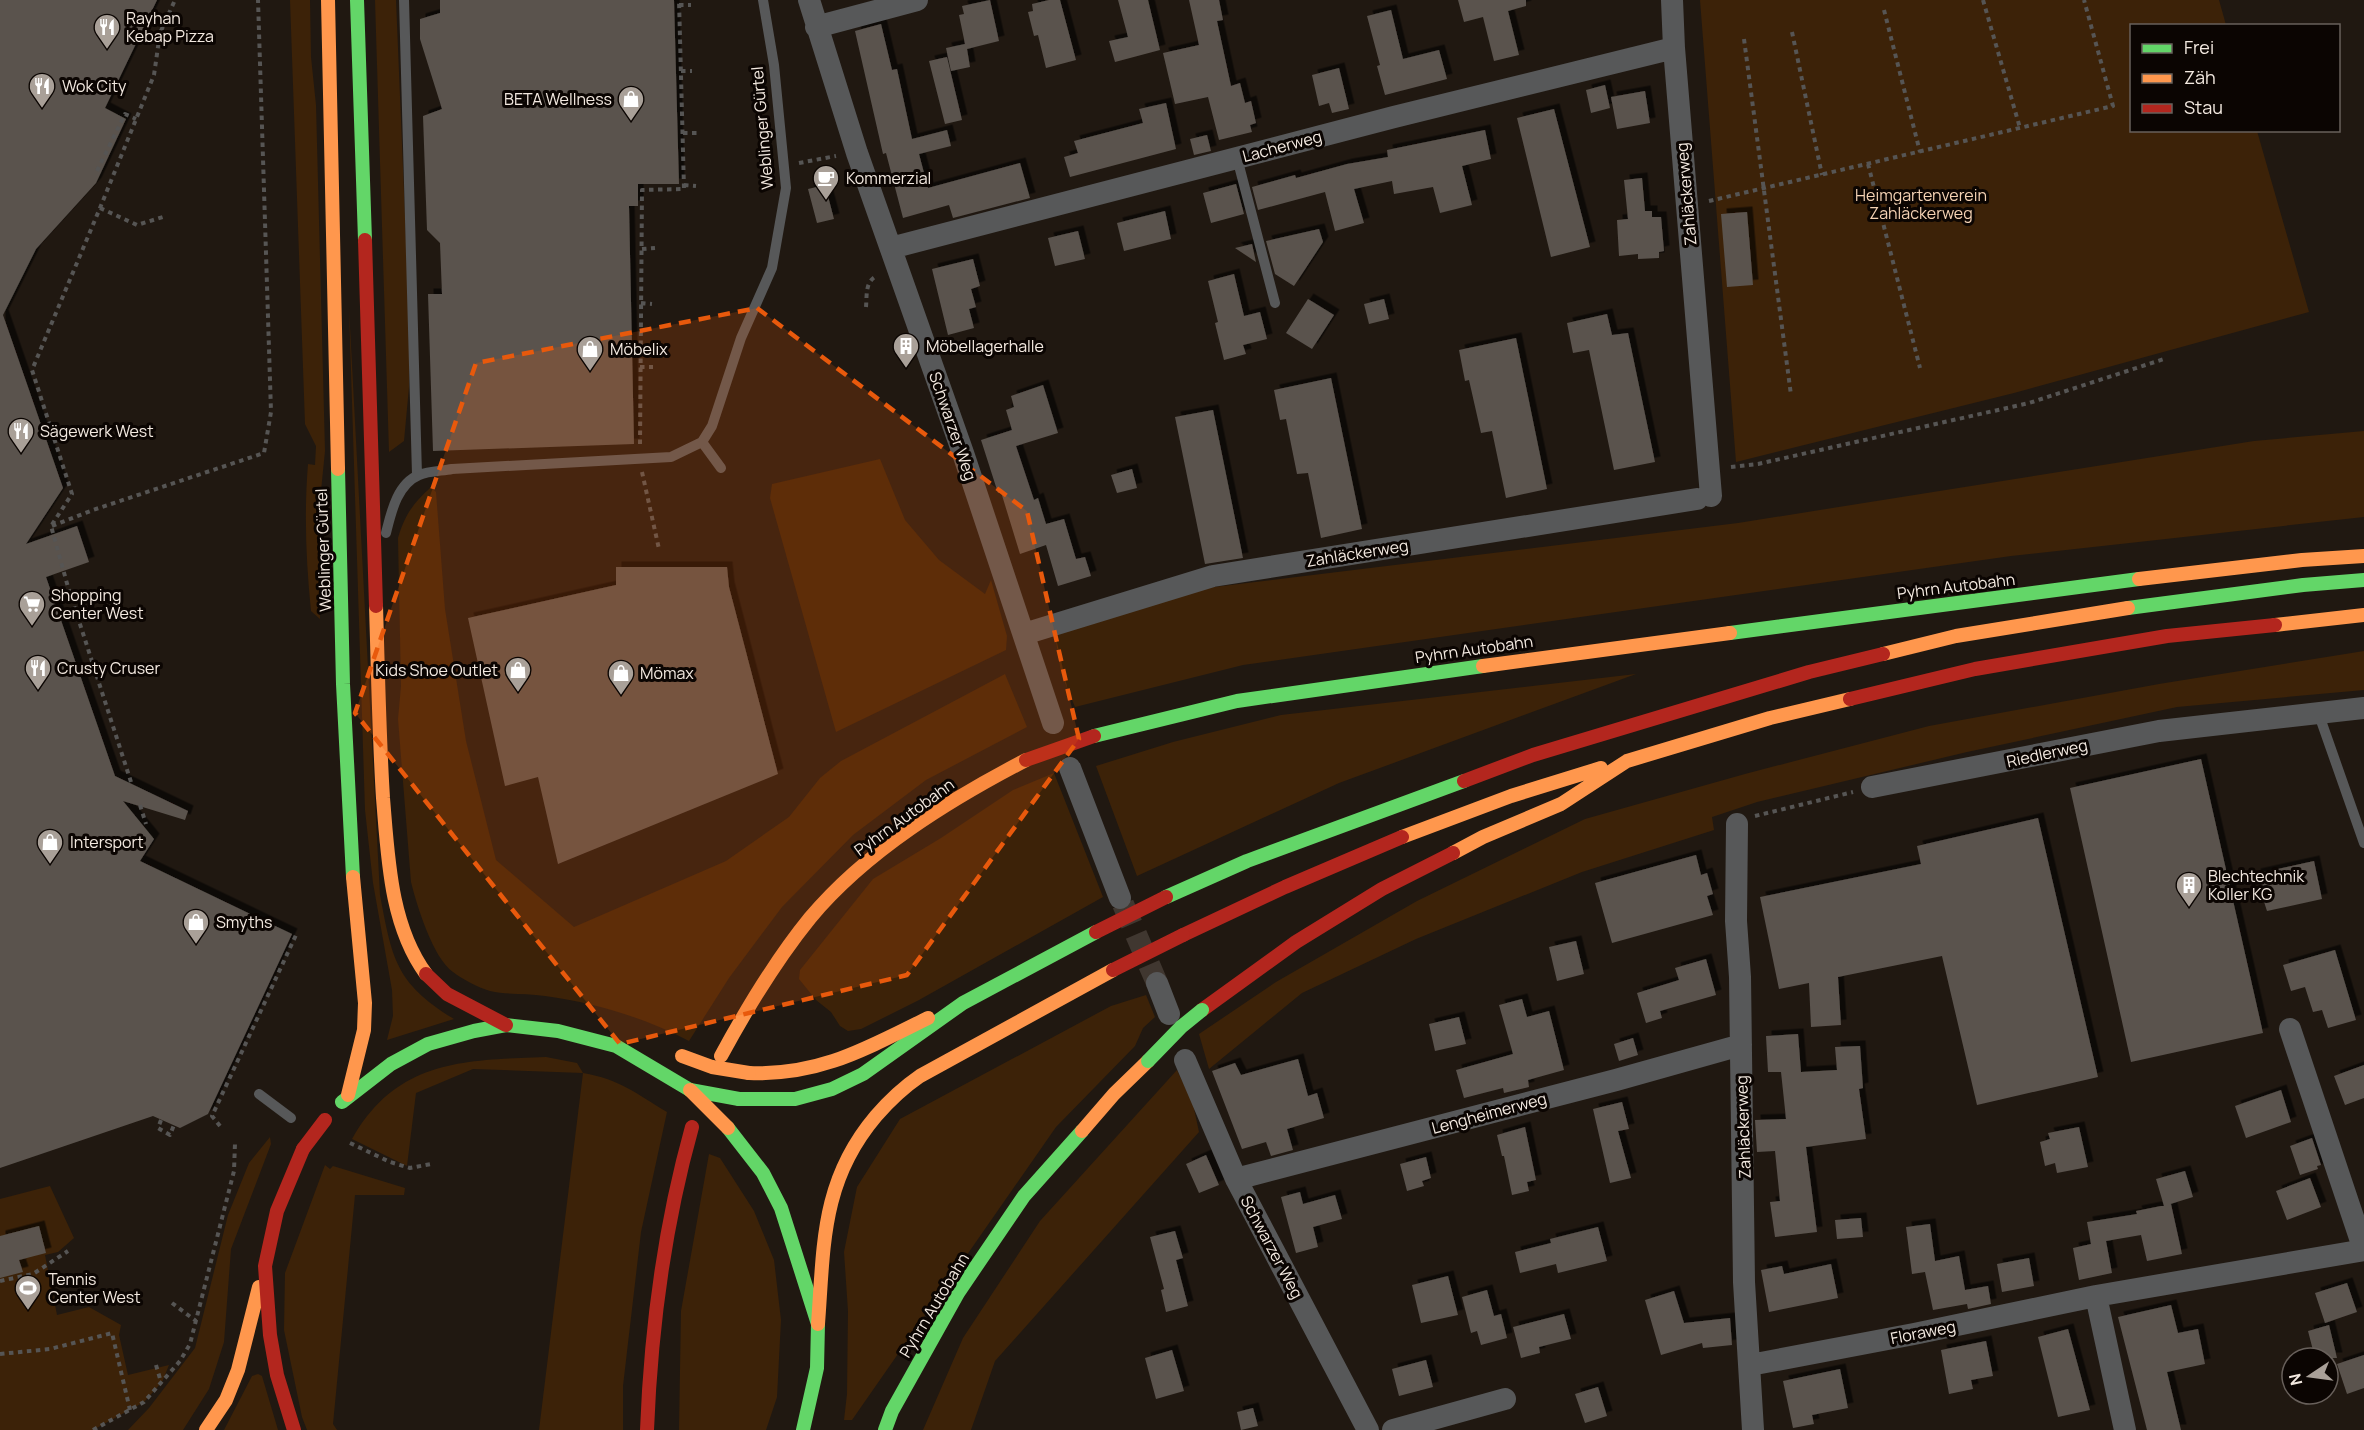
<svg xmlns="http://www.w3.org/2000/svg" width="2364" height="1430" font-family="Manrope,sans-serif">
	<defs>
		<filter id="shadow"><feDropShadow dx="5.5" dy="-5.5" stdDeviation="0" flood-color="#0009"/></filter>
	</defs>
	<rect width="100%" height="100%" fill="#201811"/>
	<!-- green -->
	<path fill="#3c2208" d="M290,0H310L311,57L316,105L325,451L319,511L320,619L311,611C306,561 304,514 308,464L315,465L316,446L305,424Z
		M375,0H396L409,313V387L404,441L389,452Z
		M1700,0H2219L2226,25L2132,26V130L2257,131L2309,312L2014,393L1736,462Z
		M349,308L380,895C392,958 395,983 454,1019L387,1040L393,1016L392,990L373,883L365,810Z
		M2364,431V517L2011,556L1243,665L1075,707L1061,673L1055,635L1198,589L1738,523L2254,441Z
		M880,459L905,520L939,560L985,594L991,580L1007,636L1006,650L836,732L770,498L772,484Z
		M431,487L436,492L445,609L466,741L496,860L574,927L726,861L789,817L820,778L841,761L1005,674L1027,727L926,780L853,835L782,907L729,978L689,1041C643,1017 595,1003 545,996C527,993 508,995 490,991C479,988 462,979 453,972C433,958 417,906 411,882L398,719L401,686L398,538C405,514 413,504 431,487Z
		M2364,651V690L2177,707L1967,752L1757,802L1712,817L1714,830L1582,872L1416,939L1302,993L1209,1069L1199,1034L1276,982L1417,901L1585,819L1745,774L1929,726L2159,684Z
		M1636,674L1339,783L1137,876L1096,766L1173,742L1281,715Z
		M1054,773L1103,897L919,1000L861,1029L848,1031L840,1026L831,1012L816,1000L799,979L800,970L873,879L941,838L1013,790Z
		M1146,995L1155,1017L1143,1028L1135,1046L1056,1127L852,1420H844L847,1394L848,1311L844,1252L857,1187L900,1119L1111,1006Z
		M546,1057L577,1063L583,1073C619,1079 637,1094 667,1112L641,1232L623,1386V1430H539L583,1073L473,1069L416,1093L407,1166L352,1139C397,1059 465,1060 546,1057Z
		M1177,1070L1193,1104L1199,1132L995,1361L971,1430H923L963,1338L1040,1221Z
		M270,1137L271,1144L231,1249L224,1342L209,1389L183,1430H128L149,1408L195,1348L228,1215L249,1163Z
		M709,1154L720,1158L754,1211L774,1260L781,1320L777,1397L766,1430H679L681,1311Z
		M325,1165L330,1169L333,1166L405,1188L404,1195H355L333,1424L337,1430H307L302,1417L284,1330L285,1273Z
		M50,1186L74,1238L58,1252L45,1255L57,1315L89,1307L121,1325L119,1335L128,1375L169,1365L162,1382L144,1402L93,1430H0V1199Z
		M258,1374L262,1376L278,1430H224L252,1376Z"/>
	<!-- building -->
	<path fill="#5a534d" filter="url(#shadow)" d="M0,0H157L105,108L126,119L96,183L36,249L3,315L63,488L26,544L77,526L89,562L46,577L115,776L188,811L185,820L123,801L154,839L140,861L292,934L208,1114L180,1128L153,1116L0,1168Z
		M440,0H674L679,184H638V206H629L634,444L433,451L428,294H442L440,243L427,230L423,116L442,109L420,39V19L440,13Z
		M990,0L999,41L967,49L970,67L951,71L946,48L965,44L959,15L964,14L962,6Z
		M1049,0H1060L1076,60L1046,68L1038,35L1034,36L1028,12L1033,11L1032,4Z
		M1118,0H1148L1160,50L1115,62L1109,41L1128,37Z
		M1189,0H1219L1223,20L1217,21L1231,86L1240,83L1245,103L1251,101L1256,123L1250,125L1252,132L1219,140L1208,97L1175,104L1163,53L1199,45Z
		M1458,0H1526V6L1508,11L1519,55L1494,61L1483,17L1464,22Z
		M1391,10L1403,59L1439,50L1447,79L1385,95L1377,66L1380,65L1367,16Z
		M881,24L892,70L897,69L912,139L947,130L951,146L919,154L928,188L1020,163L1030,198L953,218L949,205L903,218L886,153L883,154L855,31Z
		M947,57L962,120L945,124L929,61Z
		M1339,68L1349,109L1332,113L1329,103L1319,106L1312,75Z
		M1605,85L1610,108L1591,113L1586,90Z
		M1645,91L1650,123L1617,129L1611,97Z
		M1166,103L1176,149L1070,177L1064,157L1078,153L1074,141L1143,123L1139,109Z
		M1554,109L1590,247L1551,257L1517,118Z
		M1485,130L1491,159L1462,166L1472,205L1440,213L1433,187L1394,194L1392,181L1354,189L1364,223L1335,231L1325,192L1258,210L1252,187L1295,175L1296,178L1347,164L1388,157L1387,150Z
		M1207,135L1211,151L1194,155L1190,139Z
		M1642,178L1645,211H1652V217H1661L1664,251L1659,252V258L1638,259V254L1619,256L1617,220L1628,219L1624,180Z
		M1236,184L1244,214L1211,223L1203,193Z
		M825,185L834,219L817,223L808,189Z
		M1165,211L1171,239L1124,251L1117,223Z
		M1747,212L1753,285L1727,287L1721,214Z
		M1319,229L1323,242L1294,286L1275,274L1266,241Z
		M1078,231L1085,259L1055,266L1048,238Z
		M1252,244L1256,262L1235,248Z
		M973,259L980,286L971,289L976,307L969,309L974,328L948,335L932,269Z
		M1234,274L1244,316L1260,312L1267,339L1243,345L1246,354L1224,360L1215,323L1218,322L1208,281Z
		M1308,299L1334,315L1312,349L1286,333Z
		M1384,299L1389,319L1369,324L1364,304Z
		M1607,314L1612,335L1628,333L1655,462L1614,470L1589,350L1573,353L1567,323Z
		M1516,338L1547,489L1506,498L1492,431L1481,433L1469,380L1465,381L1459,350Z
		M1331,378L1362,529L1321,538L1308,473L1297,474L1286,419L1280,420L1274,390Z
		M1043,385L1058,433L1016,446L1034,500L1038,498L1046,524L1064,519L1076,559L1085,557L1091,576L1058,586L1046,545L1020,554L1001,492L998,493L981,440L1012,430L1006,410L1014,407L1011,396Z
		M1213,410L1243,558L1205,564L1175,417Z
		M1132,469L1137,488L1117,493L1111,475Z
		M616,567H727L729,587L778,774L558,864L538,777L505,786L468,618L616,585Z
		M2201,759L2263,1033L2131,1062L2070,788Z
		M2038,818L2098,1077L1977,1105L1942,956L1838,977L1841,1025L1811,1027L1809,983L1779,989L1760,897L1921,864L1917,846Z
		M1696,855L1701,875L1707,873L1713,894L1707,896L1713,915L1612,943L1595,883Z
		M2314,861L2322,899L2267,911L2255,874Z
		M1576,941L1584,974L1557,981L1549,947Z
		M2335,950L2356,1020L2328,1028L2322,1010L2313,1012L2305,987L2291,991L2283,965Z
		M1706,959L1716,995L1660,1011L1662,1018L1646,1023L1637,993L1679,980L1675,968Z
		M1522,999L1527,1017L1549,1011L1564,1070L1528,1080L1529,1087L1504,1093L1503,1088L1464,1098L1456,1070L1513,1054L1499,1005Z
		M1459,1017L1466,1044L1435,1051L1429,1024Z
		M1798,1034L1801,1072L1837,1070L1835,1047L1860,1046L1863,1088L1859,1089L1866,1139L1806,1147L1817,1232L1775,1237L1770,1202L1780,1201L1775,1151L1757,1152L1755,1120L1786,1119L1781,1072H1768L1766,1036Z
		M1633,1038L1638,1055L1619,1061L1614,1044Z
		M1298,1059L1308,1096L1317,1093L1324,1118L1287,1129L1293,1150L1271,1156L1266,1142L1242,1149L1212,1071L1235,1063L1241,1075Z
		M2364,1065V1098L2345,1105L2334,1076Z
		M2281,1090L2291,1122L2246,1138L2235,1106Z
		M1622,1102L1629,1129L1618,1131L1631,1178L1610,1183L1593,1109Z
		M1525,1127L1536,1180L1527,1182L1529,1191L1512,1195L1504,1156H1502L1497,1135Z
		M2079,1127L2088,1167L2057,1173L2055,1163L2045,1166L2040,1142L2050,1139L2048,1133Z
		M2312,1138L2321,1165L2317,1166L2318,1169L2300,1175L2290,1146Z
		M1206,1155L1219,1185L1199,1193L1186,1164Z
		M1426,1157L1431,1178L1422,1181L1424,1186L1407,1191L1400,1164Z
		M2185,1171L2193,1197L2164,1206L2156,1179Z
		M2310,1178L2321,1207L2287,1220L2276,1191Z
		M1300,1192L1303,1204L1335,1195L1342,1219L1313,1227L1318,1247L1296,1253L1281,1197Z
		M2171,1204L2182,1254L2147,1261L2141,1235L2106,1241L2112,1273L2079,1280L2073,1248L2091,1244L2087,1222L2137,1214L2136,1211Z
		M1861,1218L1863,1237L1837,1239L1835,1220Z
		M1930,1224L1935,1261L1959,1256L1965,1290L1988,1286L1991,1304L1968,1309L1967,1304L1933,1310L1925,1272L1912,1274L1906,1227Z
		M39,1226L46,1253L19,1260L23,1272L0,1278V1236Z
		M1598,1227L1607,1261L1558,1273L1556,1264L1520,1273L1515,1252L1551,1243L1550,1239Z
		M1175,1231L1183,1258L1176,1260L1188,1306L1166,1312L1161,1290L1164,1289L1150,1237Z
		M2029,1258L2034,1286L2002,1292L1997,1264Z
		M1831,1264L1838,1298L1769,1312L1761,1270L1782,1266L1784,1274Z
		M1448,1276L1458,1315L1421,1323L1412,1285Z
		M2347,1283L2357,1312L2325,1323L2315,1293Z
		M1487,1290L1494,1316L1501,1314L1507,1338L1481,1345L1477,1331L1471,1333L1462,1297Z
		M1674,1291L1684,1323L1730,1318L1732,1345L1703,1348L1702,1343L1661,1355L1645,1300Z
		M2171,1305L2178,1333L2198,1329L2205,1364L2167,1372L2181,1430H2147L2118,1317Z
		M1564,1314L1571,1339L1539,1347L1540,1353L1521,1358L1513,1327Z
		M2329,1325L2337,1358H2315L2308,1331Z
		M2068,1329L2090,1410L2058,1417L2038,1337Z
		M1986,1341L1993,1376L1971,1380L1973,1389L1949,1394L1941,1350Z
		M1172,1350L1184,1391L1156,1399L1145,1358Z
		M2364,1355V1388L2347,1394L2337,1364Z
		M1426,1360L1433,1387L1399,1396L1392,1369Z
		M1840,1369L1848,1408L1812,1415L1814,1424L1793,1428L1783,1381Z
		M1598,1387L1607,1416L1585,1423L1575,1394Z
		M1253,1408L1258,1426L1241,1430L1237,1412Z"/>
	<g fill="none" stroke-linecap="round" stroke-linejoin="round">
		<!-- street-tunnel -->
		<path stroke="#403730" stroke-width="22" stroke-dasharray="22 11" stroke-linecap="butt" d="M1123,904L1157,983"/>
		<!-- path -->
		<path stroke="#565554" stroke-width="4" stroke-dasharray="4.5 4.5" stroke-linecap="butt" d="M1983,0L2020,128
			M679,5H691
			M1884,10L1920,152
			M1792,32L1822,175
			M1744,39L1791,395
			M681,71H692
			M683,133H697
			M799,163L836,156
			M1868,164L1920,368
			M97,171L125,114L136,119
			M684,185L696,186
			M1709,201L2113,106L2084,0
			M100,208L137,225L166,216
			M642,249L655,248
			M641,303L652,304
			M866,307C867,295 865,281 877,276
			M640,367H653
			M640,444L642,190L684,189L679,0
			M1731,467L1758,464L2029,403L2164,359
			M642,472L659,549
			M52,526L93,510L264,453L271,412L258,0
			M131,782L68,587L51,526L72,494L32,370L100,208L154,75L160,33L175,0
			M140,805L146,824
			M1755,816L1853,792
			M161,1120L158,1128L170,1135L174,1125
			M220,1126L212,1116L296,935
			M350,1143L390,1162L410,1168L431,1164
			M0,1281L33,1274L68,1251
			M172,1303L196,1321
			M0,1354L50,1349L112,1333L130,1410
			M156,1365L161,1382
			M93,1430L144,1402L180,1361L190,1344L234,1171L235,1143"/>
		<!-- lane -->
		<path stroke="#575859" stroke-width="10" d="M404,0L417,475
			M1237,158L1275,303
			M702,442L721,468
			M386,533C391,513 397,484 419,475C429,471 442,471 452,469L671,457L702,442L712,426L741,338L772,268L786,188L774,65L763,0
			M2318,712L2364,843
			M259,1094L291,1118"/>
		<!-- street -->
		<path stroke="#575859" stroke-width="22" d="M809,0L857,153L963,453L1053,723
			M1672,0L1674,48L1711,496
			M816,27L917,0
			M891,248L1394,117L1674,48
			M1024,634L1213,576L1697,499
			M1070,768L1120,898
			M1872,787L2159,731L2364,708
			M1737,824L1736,921L1740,977L1744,1282L1753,1430
			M1157,983L1169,1014
			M1185,1060L1236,1179L1368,1430
			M1236,1179L1616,1080L1741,1045
			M1750,1365L1914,1334L2096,1296
			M1393,1430L1505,1399
			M2125,1430L2096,1296L2364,1250L2290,1029"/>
		<!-- fast -->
		<path stroke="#63d668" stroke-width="14" d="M357,0L365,240
			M338,469L343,684L353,877
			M2128,608L2303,585L2364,580
			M1730,633L2139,579
			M1094,736L1237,701L1483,666
			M1166,897L1247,861L1464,781
			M739,1099H795L832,1089L863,1074L963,1003L1096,932
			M342,1102L391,1064L428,1044L474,1031L506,1025L558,1031L616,1046L690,1090
			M728,1128L763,1173L781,1208L818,1324L817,1368L803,1430
			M885,1430L892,1411L958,1293L1024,1196L1082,1131"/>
		<!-- slow -->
		<path stroke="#ff974d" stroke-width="14" d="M328,0L338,469
			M2139,579L2302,560L2364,556
			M376,606C378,670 379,734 383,798C388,857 390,925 426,974
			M2275,625L2364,615
			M1883,654L1956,636L2128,608
			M1483,666L1730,633
			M1402,837L1511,796L1601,768
			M1453,853L1483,837L1561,804L1627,761L1770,718L1850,699
			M721,1056C747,1008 775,961 810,918C866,851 949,800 1026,760
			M749,1073C820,1076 867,1048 928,1018
			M348,1095L364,1030L365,1003L353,877
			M1082,1131L1114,1094L1148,1061
			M818,1324C824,1244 821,1181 876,1116C889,1101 904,1087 920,1076L1113,970
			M206,1430L226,1400L238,1370L259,1287"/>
		<!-- jam -->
		<path stroke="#b3261e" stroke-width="14" d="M365,240L376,606
			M1850,699L1975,669L2167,636L2275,625
			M1464,781L1533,755L1809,672L1883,654
			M1183,935L1285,887L1402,837
			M426,974L447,994L506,1025
			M1202,1010L1296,942L1382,889L1453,853
			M294,1430L277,1375L270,1335L265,1266L277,1211L303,1149
			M647,1430C651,1327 664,1227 692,1127"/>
		<!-- fast-bridge -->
		<path stroke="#63d668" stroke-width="14" d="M1148,1061L1181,1027L1202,1010
			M690,1090L739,1099"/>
		<!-- slow-bridge -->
		<path stroke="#ff974d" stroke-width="14" d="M682,1056L712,1067L749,1073
			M690,1090L728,1128"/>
		<!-- jam-bridge -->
		<path stroke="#b3261e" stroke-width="14" d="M1026,760L1094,736
			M1096,932L1166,897
			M1113,970L1183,935
			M303,1149L325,1120"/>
	</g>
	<!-- marked area -->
	<path fill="#e8590c" fill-opacity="0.2" stroke="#e8590c" stroke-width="4.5" stroke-dasharray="12 8" stroke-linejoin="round" d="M757,308L1027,511L1079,739L907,975L620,1044L355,713L476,363Z"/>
	<!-- icons -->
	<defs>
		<g id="restaurant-pin" transform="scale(1.35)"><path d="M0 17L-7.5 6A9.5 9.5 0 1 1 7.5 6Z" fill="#a9a098" stroke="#0b0502"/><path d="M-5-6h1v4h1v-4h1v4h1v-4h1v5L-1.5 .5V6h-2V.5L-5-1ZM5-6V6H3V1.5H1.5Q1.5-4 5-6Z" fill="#fff"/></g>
		<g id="shop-pin" transform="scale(1.35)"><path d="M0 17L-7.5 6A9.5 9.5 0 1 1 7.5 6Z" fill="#a9a098" stroke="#0b0502"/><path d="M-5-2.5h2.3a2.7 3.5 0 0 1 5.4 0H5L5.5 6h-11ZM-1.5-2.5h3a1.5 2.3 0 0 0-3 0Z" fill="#fff"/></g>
		<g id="cafe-pin" transform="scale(1.35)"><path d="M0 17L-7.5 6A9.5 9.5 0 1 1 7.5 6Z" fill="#a9a098" stroke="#0b0502"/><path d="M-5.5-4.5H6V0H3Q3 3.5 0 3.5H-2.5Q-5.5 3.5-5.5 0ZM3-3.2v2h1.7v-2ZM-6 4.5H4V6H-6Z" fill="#fff"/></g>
		<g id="building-pin" transform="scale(1.35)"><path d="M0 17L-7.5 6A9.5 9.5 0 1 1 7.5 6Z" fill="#a9a098" stroke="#0b0502"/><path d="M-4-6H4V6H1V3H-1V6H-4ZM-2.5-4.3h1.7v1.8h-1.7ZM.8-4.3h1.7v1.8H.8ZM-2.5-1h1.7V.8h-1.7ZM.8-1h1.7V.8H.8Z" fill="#fff"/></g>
		<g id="supermarket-pin" transform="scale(1.35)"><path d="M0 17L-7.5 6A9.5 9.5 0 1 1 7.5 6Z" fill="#a9a098" stroke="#0b0502"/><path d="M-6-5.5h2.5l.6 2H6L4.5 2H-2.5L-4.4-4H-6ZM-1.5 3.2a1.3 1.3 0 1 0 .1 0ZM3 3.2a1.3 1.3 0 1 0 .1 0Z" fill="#fff"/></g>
		<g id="stadium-pin" transform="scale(1.35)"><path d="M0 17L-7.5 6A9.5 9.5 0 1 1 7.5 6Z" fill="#a9a098" stroke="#0b0502"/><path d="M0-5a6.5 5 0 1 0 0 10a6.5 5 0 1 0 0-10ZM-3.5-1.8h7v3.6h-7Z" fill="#fff"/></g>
	</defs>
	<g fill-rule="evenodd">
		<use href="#restaurant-pin" x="107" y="27"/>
		<use href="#restaurant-pin" x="42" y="86"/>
		<use href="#shop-pin" x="631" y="99"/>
		<use href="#cafe-pin" x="826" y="178"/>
		<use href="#building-pin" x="906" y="346"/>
		<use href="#shop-pin" x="590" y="349"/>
		<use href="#restaurant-pin" x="21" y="431"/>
		<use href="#supermarket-pin" x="32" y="604"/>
		<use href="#restaurant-pin" x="38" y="668"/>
		<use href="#shop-pin" x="518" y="670"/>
		<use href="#shop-pin" x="621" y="673"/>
		<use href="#shop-pin" x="50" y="842"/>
		<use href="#building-pin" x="2189" y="885"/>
		<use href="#shop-pin" x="196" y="922"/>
		<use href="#stadium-pin" x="28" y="1288"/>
	</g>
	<g text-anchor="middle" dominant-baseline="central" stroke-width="6" stroke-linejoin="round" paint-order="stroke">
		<!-- poi labels -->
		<g font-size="16" fill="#f3e9e0" stroke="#0b0502" text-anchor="start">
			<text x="126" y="18">Rayhan<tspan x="126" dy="18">Kebap Pizza</tspan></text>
			<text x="62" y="86">Wok City</text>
			<text x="612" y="99" text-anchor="end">BETA Wellness</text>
			<text x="846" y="178">Kommerzial</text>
			<text x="926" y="346">Möbellagerhalle</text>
			<text x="610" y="349">Möbelix</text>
			<text x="40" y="431">Sägewerk West</text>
			<text x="51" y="595">Shopping<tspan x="51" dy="18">Center West</tspan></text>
			<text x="57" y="668">Crusty Cruser</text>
			<text x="498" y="670" text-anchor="end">Kids Shoe Outlet</text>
			<text x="640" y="673">Mömax</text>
			<text x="70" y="842">Intersport</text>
			<text x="2208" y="876">Blechtechnik<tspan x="2208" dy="18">Koller KG</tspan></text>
			<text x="216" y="922">Smyths</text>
			<text x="48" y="1279">Tennis<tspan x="48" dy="18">Center West</tspan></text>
		</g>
		<!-- street labels -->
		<g font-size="16" fill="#f3e9e0" stroke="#0b0502">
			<text transform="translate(762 128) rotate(-95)">Weblinger Gürtel</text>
			<text transform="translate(1282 146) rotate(-15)">Lacherweg</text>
			<text transform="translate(1686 194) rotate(-95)">Zahläckerweg</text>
			<text transform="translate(953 426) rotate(71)">Schwarzer Weg</text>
			<text transform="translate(323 550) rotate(-92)">Weblinger Gürtel</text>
			<text transform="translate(1357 553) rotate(-9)">Zahläckerweg</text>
			<text transform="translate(1956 586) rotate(-7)">Pyhrn Autobahn</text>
			<text transform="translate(1474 649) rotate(-8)">Pyhrn Autobahn</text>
			<text transform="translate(2047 753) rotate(-12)">Riedlerweg</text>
			<text transform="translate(904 817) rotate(-36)">Pyhrn Autobahn</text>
			<text transform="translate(1489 1113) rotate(-15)">Lengheimerweg</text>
			<text transform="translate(1743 1127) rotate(-92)">Zahläckerweg</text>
			<text transform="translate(1272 1247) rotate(62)">Schwarzer Weg</text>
			<text transform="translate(934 1305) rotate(-59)">Pyhrn Autobahn</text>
			<text transform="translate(1923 1332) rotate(-11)">Floraweg</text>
		</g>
		<!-- park labels -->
		<g font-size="16" fill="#f4d2b4" stroke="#0b0502">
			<text x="1921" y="195">Heimgartenverein<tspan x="1921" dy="18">Zahläckerweg</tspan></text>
		</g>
	</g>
	<!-- legend -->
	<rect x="2130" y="24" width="210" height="108" fill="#0b0502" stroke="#68605b" stroke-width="1.5"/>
	<rect x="2142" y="44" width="30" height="9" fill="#63d668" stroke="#68605b" stroke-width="1.5"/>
	<text x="2184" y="54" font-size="18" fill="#f3e9e0">Frei</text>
	<rect x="2142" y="74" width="30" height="9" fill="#ff974d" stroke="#68605b" stroke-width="1.5"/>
	<text x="2184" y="84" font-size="18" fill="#f3e9e0">Zäh</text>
	<rect x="2142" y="104" width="30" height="9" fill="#b3261e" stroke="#68605b" stroke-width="1.5"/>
	<text x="2184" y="114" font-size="18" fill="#f3e9e0">Stau</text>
	<!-- north arrow -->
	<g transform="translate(2310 1376) rotate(257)"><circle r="28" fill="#0b0502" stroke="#68605b" stroke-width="1.5"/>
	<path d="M0-4.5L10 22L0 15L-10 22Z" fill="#a9a098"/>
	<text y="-9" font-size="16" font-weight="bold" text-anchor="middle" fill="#f3e9e0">N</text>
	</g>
</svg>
